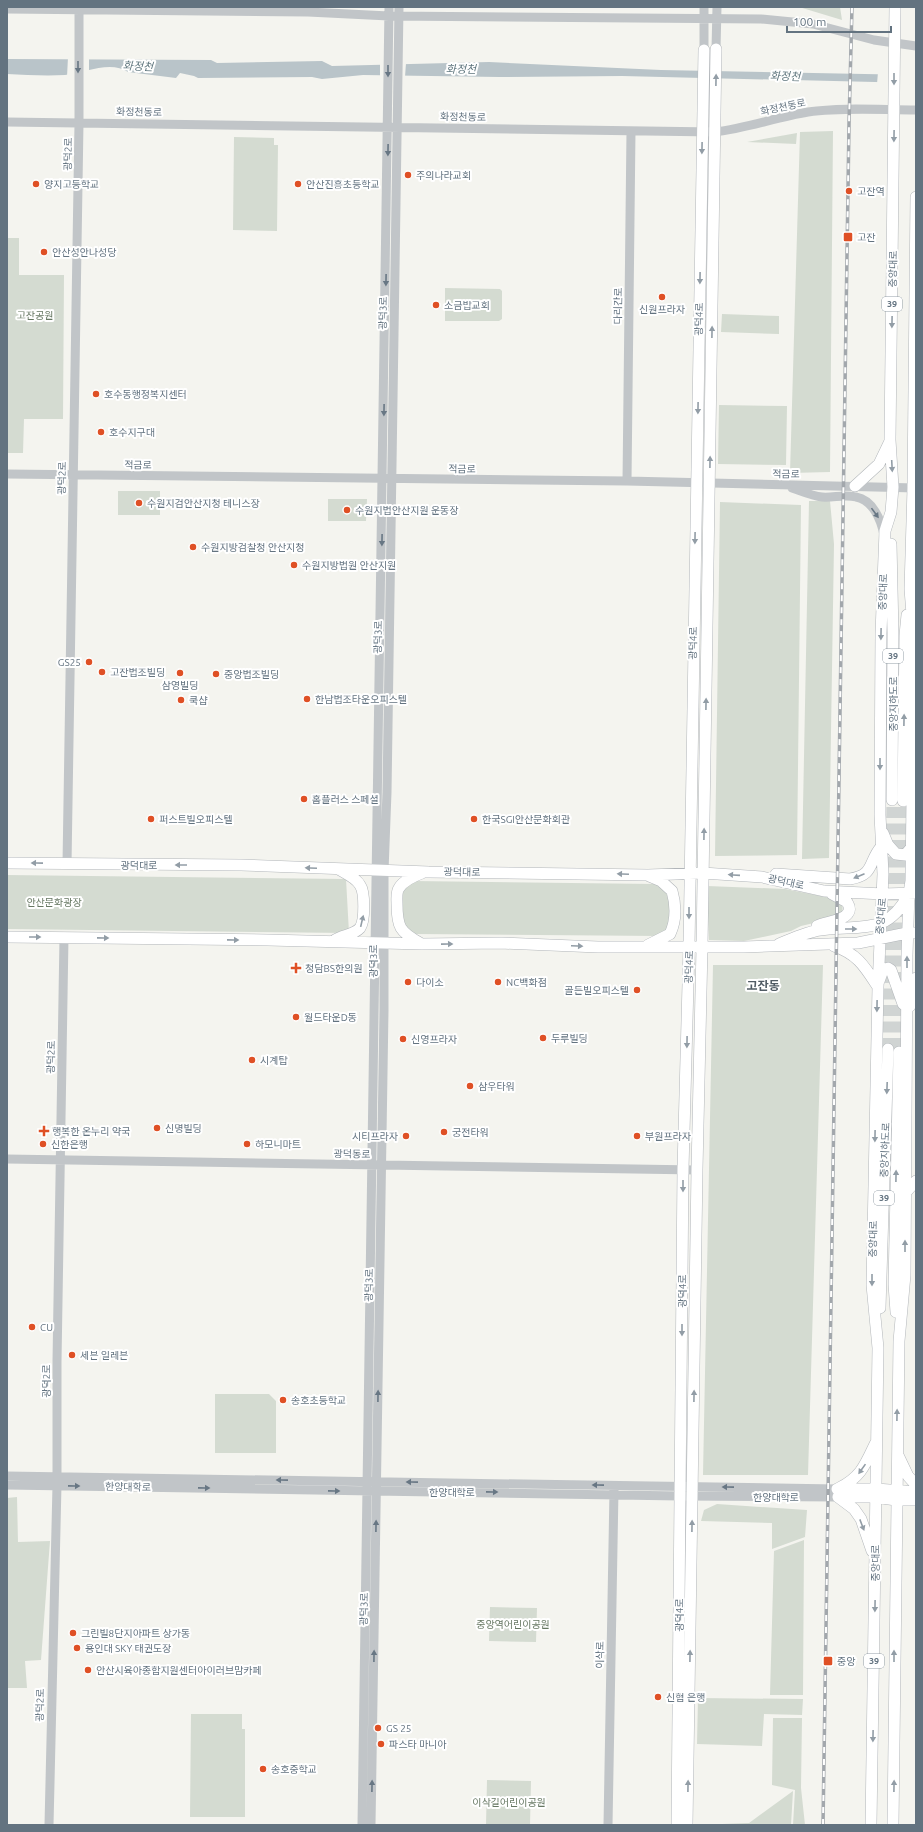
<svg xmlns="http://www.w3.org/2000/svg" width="923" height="1832" font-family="Ubuntu,'Noto Sans KR',sans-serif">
	<rect width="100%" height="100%" fill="#f4f4ef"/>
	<!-- green -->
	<path fill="#d4dbd1" d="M799,7H840L842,20Z
		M833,131L830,472L790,473L800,132Z
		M797,133L796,144L747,142Z
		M234,137L274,138V145H278L277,231L233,230Z
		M7,238H19V275H64L63,419H24L23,453H7Z
		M445,288L500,289L502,291V319L499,321H445Z
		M722,314L779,316V334L721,332Z
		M719,405L787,406L786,465L718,464Z
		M118,491H160V515H118Z
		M328,499H367L366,521H328Z
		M809,501H830L834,544L829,858L802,859Z
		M720,502L801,505L797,855L715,856Z
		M7,875L346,879L349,933L7,929Z
		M413,881L655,884L662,886L669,893L670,928L660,936L414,934L400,920V893Z
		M707,886L785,889L836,899L842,904L843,913L835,918L801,926L791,931L744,941L709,940Z
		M713,965H823L808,1475H703Z
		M215,1394H269L276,1401V1453H215Z
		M17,1497L18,1542L50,1541L41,1660L25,1661L27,1688H7V1498Z
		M717,1504L807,1510L805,1537L772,1549V1523L701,1521L704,1510Z
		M804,1540L803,1695H770L774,1551Z
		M490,1607L537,1608L536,1642L489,1641Z
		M698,1698L803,1699L802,1715L764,1714L762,1746L697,1744Z
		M191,1714H242V1729H245V1817H190Z
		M773,1718H802L801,1788L805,1825H793L795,1790L772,1785Z
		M487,1780L531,1781L530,1825H486Z
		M793,1791L791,1825H695L749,1823Z"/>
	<!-- water -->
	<path fill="#b9c4c9" d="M7,59L211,60L217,63L322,61L332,66L489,62L661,70L916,75V83L622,76L499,77L363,75L322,79L312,77L198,78L194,76L180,73L176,78L128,72C111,60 84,73 65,75C46,76 26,75 7,74Z"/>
	<!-- pier -->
	<path fill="#f4f4ef" d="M68,57H89V71L67,77Z
		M380,63H406L405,77H380Z
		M878,72L916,73V85L877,84Z"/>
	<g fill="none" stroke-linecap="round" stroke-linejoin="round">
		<!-- major-tunnel -->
		<path stroke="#d0d4d3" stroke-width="11" stroke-dasharray="11 5.5" stroke-linecap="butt" d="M888,1049L892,800
			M899,1049L903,801"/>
		<!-- major casing -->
		<g stroke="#b2b6ba" stroke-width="12">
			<path id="major" d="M855,486L879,464L890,441
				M891,544L893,633L892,800
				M903,801L905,635L907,615
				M883,833L888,845L896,854L905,855L911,848
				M7,863L241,865L429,872L648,875L703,873L762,877L824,891L883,894L916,893
				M776,874L850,879C875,875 868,862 881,847
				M817,926C827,921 858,920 847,902L832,894
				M7,937L268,940L422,944L501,943L598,947H744L858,943L907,933H916
				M335,940C342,935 354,935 360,928C365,921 365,892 360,885C356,878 347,874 340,870
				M420,943C400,932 397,927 397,904C397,899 396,892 399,888C404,880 414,876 422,873
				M779,944C796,937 811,930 829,929C864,926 889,933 908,895
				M648,945L670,934C676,921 676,905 672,891L661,881L649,876
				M834,946C858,954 865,967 878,987
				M879,981L883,970L888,968L891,970L903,1004
				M910,1006L914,994L916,978
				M906,1192L916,1181
				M880,1308L888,1049
				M896,1312L894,1284L899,1052
				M898,1455L908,1476L916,1485
				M839,1488C861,1477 865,1465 875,1444
				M837,1489H876L916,1492
				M838,1497H875L896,1500H915
				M838,1497L854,1509L861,1519L872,1551
				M677,1825L683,1169L689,947L704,50
				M687,1825L697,1170L702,947L716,49
				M871,1825L878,1348L872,1285L878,987L883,874L880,815L881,633L885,531L891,512L893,487L890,440L895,7
				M893,1825L899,1341L905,1275L907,955L909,893L911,881L914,639L910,589L913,488L916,197"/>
		</g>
		<!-- minor -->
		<path stroke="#c1c5c8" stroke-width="9" d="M7,9L308,12L389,16L761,19L813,24L874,40L916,46
			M716,49L717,7
			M704,50V7
			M7,122L715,132C747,128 777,117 808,112C843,107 881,110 916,110
			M7,474L627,481L916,488
			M627,481L631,131
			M792,488C801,491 812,496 822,497C833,498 845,494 856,497C873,500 881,520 884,535
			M67,864L79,123V7
			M7,1159L697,1170
			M7,1476L837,1489
			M7,1485L680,1496L838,1497
			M49,1825L57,1485V1361L64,937
			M362,1825L389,7
			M371,1825L384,1010V871L387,792L399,7
			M608,1825L614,1490"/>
		<!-- major -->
		<use href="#major" stroke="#fff" stroke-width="11"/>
		<!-- rail casing -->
		<g stroke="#a2a7ac" stroke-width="3.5">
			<path id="rail" d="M823,1825L849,124L852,7"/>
		</g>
		<!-- rail -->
		<use href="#rail" stroke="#fff" stroke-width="2" stroke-dasharray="6" stroke-linecap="butt"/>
	</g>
	<!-- one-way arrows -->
	<defs><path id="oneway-solid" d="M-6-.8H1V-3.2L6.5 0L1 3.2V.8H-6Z"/></defs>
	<g fill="#687784">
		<use href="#oneway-solid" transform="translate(78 67) rotate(90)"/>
		<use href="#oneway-solid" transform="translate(388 71) rotate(90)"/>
		<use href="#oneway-solid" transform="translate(388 150) rotate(91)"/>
		<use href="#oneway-solid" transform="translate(386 280) rotate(91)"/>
		<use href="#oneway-solid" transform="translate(384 410) rotate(91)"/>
		<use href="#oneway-solid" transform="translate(875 513) rotate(54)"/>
		<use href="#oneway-solid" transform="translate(382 540) rotate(91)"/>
		<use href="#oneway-solid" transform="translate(378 1396) rotate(-89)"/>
		<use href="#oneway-solid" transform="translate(282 1480) rotate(-179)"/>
		<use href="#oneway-solid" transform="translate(412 1482) rotate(-179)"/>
		<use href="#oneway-solid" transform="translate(598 1485) rotate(-179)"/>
		<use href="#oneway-solid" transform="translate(74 1486) rotate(1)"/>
		<use href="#oneway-solid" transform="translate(728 1487) rotate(-179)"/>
		<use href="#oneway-solid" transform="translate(204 1488) rotate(1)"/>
		<use href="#oneway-solid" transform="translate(334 1491) rotate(1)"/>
		<use href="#oneway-solid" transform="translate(492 1492) rotate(1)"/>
		<use href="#oneway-solid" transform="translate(376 1526) rotate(-89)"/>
		<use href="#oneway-solid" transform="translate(374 1656) rotate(-89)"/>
		<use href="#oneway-solid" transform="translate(372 1786) rotate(-89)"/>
	</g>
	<g fill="#929da6">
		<use href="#oneway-solid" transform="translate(894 79) rotate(90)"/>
		<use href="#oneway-solid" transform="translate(716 80) rotate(-89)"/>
		<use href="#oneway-solid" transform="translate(894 136) rotate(91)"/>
		<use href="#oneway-solid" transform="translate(702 148) rotate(91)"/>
		<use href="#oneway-solid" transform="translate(700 278) rotate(91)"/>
		<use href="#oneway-solid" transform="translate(892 322) rotate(91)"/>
		<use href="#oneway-solid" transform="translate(712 332) rotate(-89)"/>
		<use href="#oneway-solid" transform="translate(698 408) rotate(91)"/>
		<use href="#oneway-solid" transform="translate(710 462) rotate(-89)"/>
		<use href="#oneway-solid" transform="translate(892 466) rotate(87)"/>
		<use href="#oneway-solid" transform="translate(695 538) rotate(91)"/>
		<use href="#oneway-solid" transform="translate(881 634) rotate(91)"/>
		<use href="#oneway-solid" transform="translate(706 704) rotate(-89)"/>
		<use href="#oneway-solid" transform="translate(904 720) rotate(-89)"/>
		<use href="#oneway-solid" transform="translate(880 764) rotate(90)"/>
		<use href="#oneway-solid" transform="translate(704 834) rotate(-89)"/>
		<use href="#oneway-solid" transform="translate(37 863) rotate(-179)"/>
		<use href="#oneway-solid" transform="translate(181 865) rotate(-180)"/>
		<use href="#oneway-solid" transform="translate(311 868) rotate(-178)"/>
		<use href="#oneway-solid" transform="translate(623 874) rotate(-178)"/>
		<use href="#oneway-solid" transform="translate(734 875) rotate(-176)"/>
		<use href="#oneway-solid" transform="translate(859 876) rotate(157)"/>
		<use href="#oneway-solid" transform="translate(689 913) rotate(90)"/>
		<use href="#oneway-solid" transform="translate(362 921) rotate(-77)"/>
		<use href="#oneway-solid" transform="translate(851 929)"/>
		<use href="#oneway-solid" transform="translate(35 937)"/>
		<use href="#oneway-solid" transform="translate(103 938) rotate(1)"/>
		<use href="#oneway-solid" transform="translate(233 940) rotate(1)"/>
		<use href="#oneway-solid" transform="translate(447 944) rotate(-1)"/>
		<use href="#oneway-solid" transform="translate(577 946) rotate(2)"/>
		<use href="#oneway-solid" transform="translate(907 962) rotate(-90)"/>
		<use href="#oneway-solid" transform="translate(877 1006) rotate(91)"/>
		<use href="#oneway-solid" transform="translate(687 1042) rotate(91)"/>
		<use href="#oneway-solid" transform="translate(887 1088) rotate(92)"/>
		<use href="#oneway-solid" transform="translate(875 1136) rotate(91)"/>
		<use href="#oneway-solid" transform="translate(896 1176) rotate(-89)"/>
		<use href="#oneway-solid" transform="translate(683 1186) rotate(90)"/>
		<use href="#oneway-solid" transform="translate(905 1246) rotate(-90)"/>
		<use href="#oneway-solid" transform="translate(872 1280) rotate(90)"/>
		<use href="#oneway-solid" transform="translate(682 1330) rotate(90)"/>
		<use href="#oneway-solid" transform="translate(694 1396) rotate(-89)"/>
		<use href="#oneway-solid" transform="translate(897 1415) rotate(-89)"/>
		<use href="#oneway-solid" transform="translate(862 1469) rotate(125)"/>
		<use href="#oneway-solid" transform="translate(862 1525) rotate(69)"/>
		<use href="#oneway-solid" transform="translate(692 1526) rotate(-89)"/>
		<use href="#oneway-solid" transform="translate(875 1606) rotate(91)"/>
		<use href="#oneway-solid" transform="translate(690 1656) rotate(-89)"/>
		<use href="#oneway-solid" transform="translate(894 1656) rotate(-90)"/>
		<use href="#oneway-solid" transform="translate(873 1736) rotate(91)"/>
		<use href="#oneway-solid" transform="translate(688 1786) rotate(-89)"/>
		<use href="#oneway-solid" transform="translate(894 1786) rotate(-89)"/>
	</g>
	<!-- markers -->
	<g fill="#df5025" stroke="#fff" stroke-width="1.5">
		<circle cx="408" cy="175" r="4"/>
		<circle cx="36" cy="184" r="4"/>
		<circle cx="298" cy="184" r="4"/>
		<circle cx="849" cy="191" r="4"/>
		<rect x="843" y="232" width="10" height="10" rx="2"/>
		<circle cx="44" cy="252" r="4"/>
		<circle cx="662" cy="297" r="4"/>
		<circle cx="436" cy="305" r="4"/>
		<circle cx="96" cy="394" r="4"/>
		<circle cx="101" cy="432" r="4"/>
		<circle cx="139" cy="503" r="4"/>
		<circle cx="347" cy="510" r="4"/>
		<circle cx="193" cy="547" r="4"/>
		<circle cx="294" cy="565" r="4"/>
		<circle cx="89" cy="662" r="4"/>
		<circle cx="102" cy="672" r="4"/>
		<circle cx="180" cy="673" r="4"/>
		<circle cx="216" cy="674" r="4"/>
		<circle cx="307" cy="699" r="4"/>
		<circle cx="181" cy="700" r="4"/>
		<circle cx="304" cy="799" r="4"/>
		<circle cx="151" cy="819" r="4"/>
		<circle cx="474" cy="819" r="4"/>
		<path d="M294 962h4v4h4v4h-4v4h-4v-4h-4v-4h4z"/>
		<circle cx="408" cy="982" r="4"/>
		<circle cx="498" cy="982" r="4"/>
		<circle cx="637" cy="990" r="4"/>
		<circle cx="296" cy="1017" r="4"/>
		<circle cx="543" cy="1038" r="4"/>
		<circle cx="403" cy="1039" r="4"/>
		<circle cx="252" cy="1060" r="4"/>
		<circle cx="470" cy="1086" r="4"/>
		<circle cx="157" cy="1128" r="4"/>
		<path d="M42 1125h4v4h4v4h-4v4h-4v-4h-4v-4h4z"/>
		<circle cx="444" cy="1132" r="4"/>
		<circle cx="406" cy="1136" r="4"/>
		<circle cx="637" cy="1136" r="4"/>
		<circle cx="43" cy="1144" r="4"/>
		<circle cx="247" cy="1144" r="4"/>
		<circle cx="32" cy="1327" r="4"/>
		<circle cx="72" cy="1355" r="4"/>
		<circle cx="283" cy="1400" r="4"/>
		<circle cx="73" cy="1633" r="4"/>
		<circle cx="77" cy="1648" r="4"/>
		<rect x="823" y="1656" width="10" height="10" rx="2"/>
		<circle cx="88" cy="1670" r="4"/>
		<circle cx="658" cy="1697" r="4"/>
		<circle cx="378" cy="1728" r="4"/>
		<circle cx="381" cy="1744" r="4"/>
		<circle cx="263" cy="1769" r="4"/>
	</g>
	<g text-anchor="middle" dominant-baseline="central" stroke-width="4" stroke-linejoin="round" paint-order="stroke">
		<!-- shield labels -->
		<g fill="#fff" stroke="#929da6" stroke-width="1">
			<rect x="882" y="297" width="20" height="14" rx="3"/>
			<rect x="883" y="649" width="20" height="14" rx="3"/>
			<rect x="874" y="1191" width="20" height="14" rx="3"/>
			<rect x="864" y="1654" width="20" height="14" rx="3"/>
		</g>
		<g font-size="9" font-weight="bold" fill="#637380">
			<text x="892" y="304">39</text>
			<text x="893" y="656">39</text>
			<text x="884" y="1198">39</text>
			<text x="874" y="1661">39</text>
		</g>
		<!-- street labels -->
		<g font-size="10" fill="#637380" stroke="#fff">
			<text transform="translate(783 107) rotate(-12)">화정천동로</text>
			<text transform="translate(139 112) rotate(1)">화정천동로</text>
			<text transform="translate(463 117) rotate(1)">화정천동로</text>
			<text transform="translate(68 154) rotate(-89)">광덕2로</text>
			<text transform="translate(893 269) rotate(-89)">중앙대로</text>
			<text transform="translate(618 306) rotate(-89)">다리간로</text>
			<text transform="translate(383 313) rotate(-89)">광덕3로</text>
			<text transform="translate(699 319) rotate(-89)">광덕4로</text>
			<text transform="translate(138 465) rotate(1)">적금로</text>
			<text transform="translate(462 469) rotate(1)">적금로</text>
			<text transform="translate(786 474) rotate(1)">적금로</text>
			<text transform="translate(62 478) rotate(-89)">광덕2로</text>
			<text transform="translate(883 592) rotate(-88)">중앙대로</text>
			<text transform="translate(378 637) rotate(-89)">광덕3로</text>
			<text transform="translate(693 643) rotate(-89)">광덕4로</text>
			<text transform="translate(893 704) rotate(-90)">중앙지하도로</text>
			<text x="139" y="865">광덕대로</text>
			<text transform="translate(462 872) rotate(1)">광덕대로</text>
			<text transform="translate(786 882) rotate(12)">광덕대로</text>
			<text transform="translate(881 916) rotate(-85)">중앙대로</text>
			<text transform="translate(373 961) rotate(-90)">광덕3로</text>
			<text transform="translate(689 967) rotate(-88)">광덕4로</text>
			<text transform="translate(51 1057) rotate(-89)">광덕2로</text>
			<text transform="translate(885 1150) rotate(-88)">중앙지하도로</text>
			<text transform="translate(352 1154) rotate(1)">광덕동로</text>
			<text transform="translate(873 1239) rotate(-89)">중앙대로</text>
			<text transform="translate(369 1285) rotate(-89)">광덕3로</text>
			<text transform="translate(682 1291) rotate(-90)">광덕4로</text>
			<text transform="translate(46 1381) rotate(-90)">광덕2로</text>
			<text transform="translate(128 1487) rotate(1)">한양대학로</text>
			<text x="452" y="1492">한양대학로</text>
			<text x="776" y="1497">한양대학로</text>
			<text transform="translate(875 1563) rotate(-90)">중앙대로</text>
			<text transform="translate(364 1609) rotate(-89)">광덕3로</text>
			<text transform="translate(679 1615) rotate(-90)">광덕4로</text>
			<text transform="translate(600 1655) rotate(-89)">이삭로</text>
			<text transform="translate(40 1705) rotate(-89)">광덕2로</text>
		</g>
		<!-- poi labels -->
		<g font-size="10" fill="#637380" stroke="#fff" text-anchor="start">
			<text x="416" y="175">주의나라교회</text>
			<text x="44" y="184">양지고등학교</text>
			<text x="306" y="184">안산진흥초등학교</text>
			<text x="857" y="191">고잔역</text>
			<text x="857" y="237">고잔</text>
			<text x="52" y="252">안산성안나성당</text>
			<text x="444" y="305">소금밥교회</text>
			<text x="662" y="309" text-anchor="middle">신원프라자</text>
			<text x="104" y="394">호수동행정복지센터</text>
			<text x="109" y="432">호수지구대</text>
			<text x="147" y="503">수원지검안산지청 테니스장</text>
			<text x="355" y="510">수원지법안산지원 운동장</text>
			<text x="201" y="547">수원지방검찰청 안산지청</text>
			<text x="302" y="565">수원지방법원 안산지원</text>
			<text x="81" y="662" text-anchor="end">GS25</text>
			<text x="110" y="672">고잔법조빌딩</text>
			<text x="224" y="674">중앙법조빌딩</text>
			<text x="180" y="685" text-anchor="middle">삼영빌딩</text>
			<text x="315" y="699">한남법조타운오피스텔</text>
			<text x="189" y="700">쿡샵</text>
			<text x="312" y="799">홈플러스 스페셜</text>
			<text x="159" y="819">퍼스트빌오피스텔</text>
			<text x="482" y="819">한국SGI안산문화회관</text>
			<text x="305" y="968">청담BS한의원</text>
			<text x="416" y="982">다이소</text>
			<text x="506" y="982">NC백화점</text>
			<text x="629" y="990" text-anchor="end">골든빌오피스텔</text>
			<text x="304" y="1017">월드타운D동</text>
			<text x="551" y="1038">두루빌딩</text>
			<text x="411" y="1039">신영프라자</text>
			<text x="260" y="1060">시계탑</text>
			<text x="478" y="1086">삼우타워</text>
			<text x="165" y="1128">신명빌딩</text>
			<text x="52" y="1131">행복한 온누리 약국</text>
			<text x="452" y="1132">궁전타워</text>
			<text x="398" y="1136" text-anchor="end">시티프라자</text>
			<text x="645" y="1136">부원프라자</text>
			<text x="51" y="1144">신한은행</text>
			<text x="255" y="1144">하모니마트</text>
			<text x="40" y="1327">CU</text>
			<text x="80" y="1355">세븐 일레븐</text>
			<text x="291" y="1400">송호초등학교</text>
			<text x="81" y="1633">그린빌8단지아파트 상가동</text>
			<text x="85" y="1648">용인대 SKY 태권도장</text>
			<text x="837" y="1661">중앙</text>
			<text x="96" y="1670">안산시육아종합지원센터아이러브맘카페</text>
			<text x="666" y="1697">신협 은행</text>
			<text x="386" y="1728">GS 25</text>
			<text x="389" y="1744">파스타 마니아</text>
			<text x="271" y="1769">송호중학교</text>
		</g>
		<!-- park labels -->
		<g font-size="10" fill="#667762" stroke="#fff">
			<text x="35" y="315">고잔공원</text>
			<text x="54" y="902">안산문화광장</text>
			<text x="513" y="1624">중앙역어린이공원</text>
			<text x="509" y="1802">이삭길어린이공원</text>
		</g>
		<!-- water labels -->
		<g font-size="11" font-style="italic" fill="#5f767e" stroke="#fff">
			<text transform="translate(138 66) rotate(3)">화정천</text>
			<text x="461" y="69">화정천</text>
			<text transform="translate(785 76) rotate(2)">화정천</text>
		</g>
		<!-- quarter labels -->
		<g font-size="12" font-weight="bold" fill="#515c65" stroke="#fff">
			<text x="763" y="985">고잔동</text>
		</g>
	</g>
	<!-- border -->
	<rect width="923" height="1832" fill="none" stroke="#637380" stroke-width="16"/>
	<!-- scale -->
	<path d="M787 26v6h104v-6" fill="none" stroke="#637380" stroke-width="2"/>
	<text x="793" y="26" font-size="12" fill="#637380" stroke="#ffffff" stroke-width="3" paint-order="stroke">100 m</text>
</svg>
